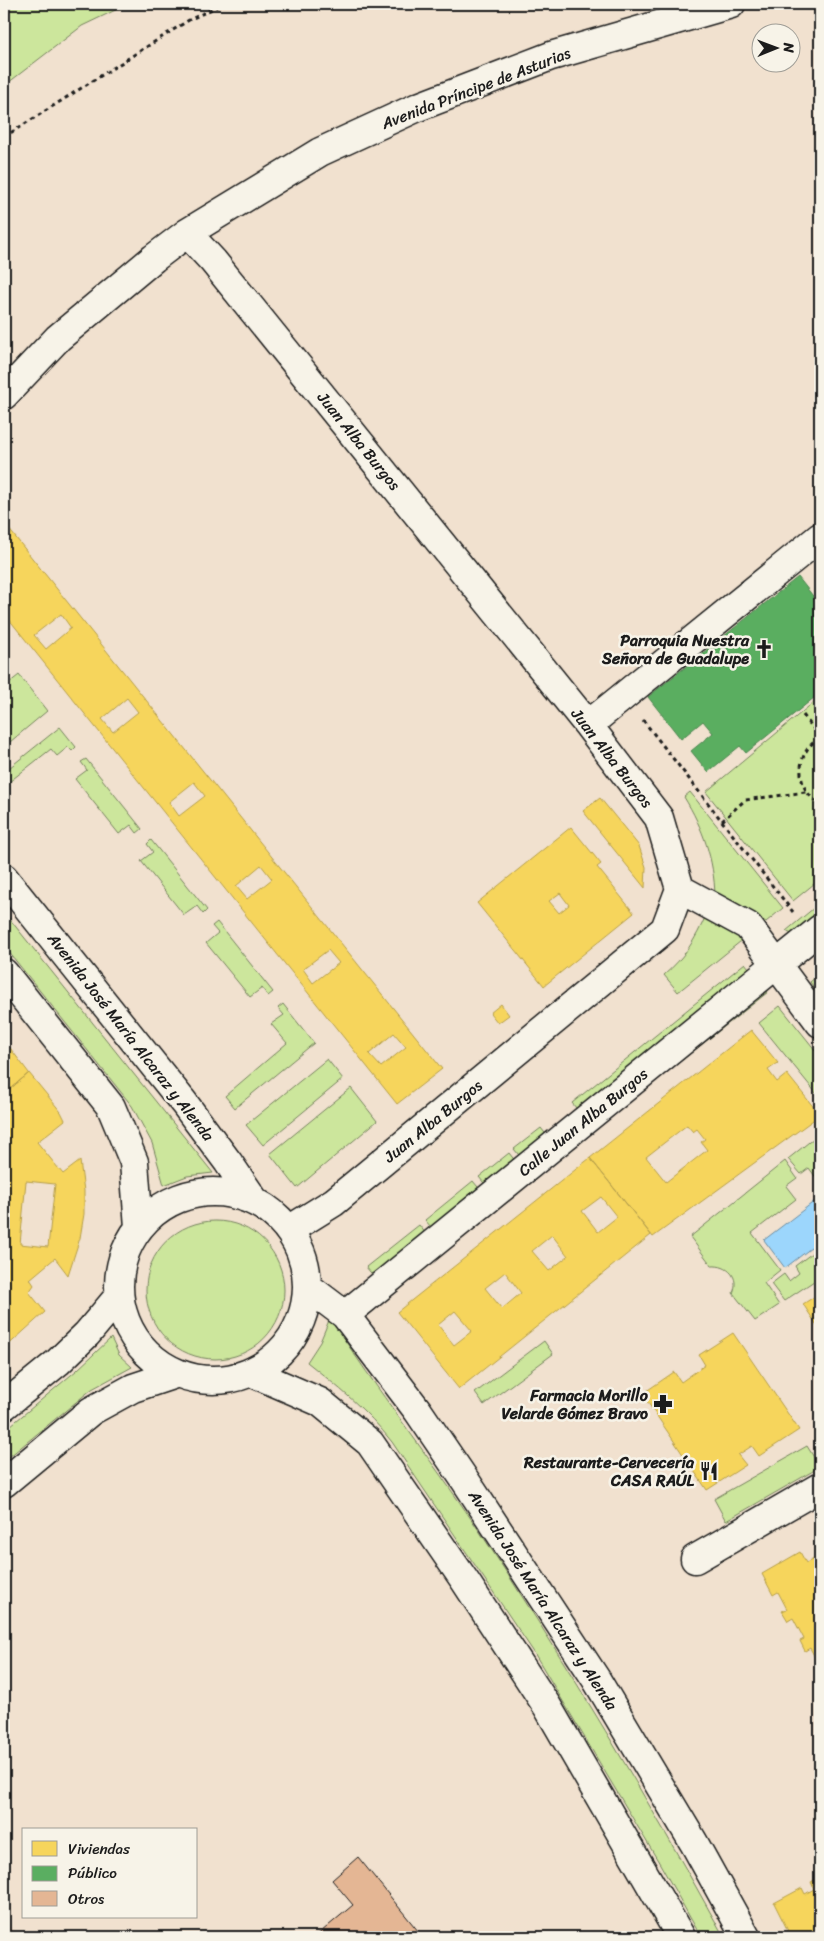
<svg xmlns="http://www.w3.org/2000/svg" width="824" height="1941" font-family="Sriracha,sans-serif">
	<rect width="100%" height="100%" fill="#f1e1cf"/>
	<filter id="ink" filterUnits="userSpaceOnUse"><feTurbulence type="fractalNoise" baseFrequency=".02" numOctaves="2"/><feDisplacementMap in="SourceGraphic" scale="10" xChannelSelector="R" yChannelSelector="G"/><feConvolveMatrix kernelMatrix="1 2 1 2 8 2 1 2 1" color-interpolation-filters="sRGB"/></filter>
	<g filter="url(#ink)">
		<!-- built -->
		<path fill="#edd4bd" d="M4,1919L18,1937H4Z"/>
		<!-- green -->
		<path fill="#cce69c" stroke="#74815c" d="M4,4H128L82,26L4,86Z
			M19,675L47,711L4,747V687Z
			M820,697V879L793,901L706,792Z
			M60,727L76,747L72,751L68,747L57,756L51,749L4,786V772Z
			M86,759L142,829L137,833L131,825L119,834L75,779L87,770L81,762Z
			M690,792L783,908L766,922L715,896C714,859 703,828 684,797Z
			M151,840L207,910L203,914L197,906L184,915L141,861L153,852L147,844Z
			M820,903V950L786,931Z
			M4,912L213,1173L187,1176L164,1185L152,1143L132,1106L4,946Z
			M706,915L746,937L678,992L664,975C684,958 696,939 706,915Z
			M217,922L273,992L268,996L262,988L250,997L206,943L218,933L212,926Z
			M745,963L768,992L594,1130L572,1103Z
			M817,976L820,978V995L810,982Z
			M283,1004L314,1043L235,1108L225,1096L287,1043L271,1024L284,1015L278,1008Z
			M780,1006L820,1056V1098L759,1023Z
			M327,1059L343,1079L263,1145L246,1125Z
			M351,1088L377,1121L297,1188L270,1154Z
			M541,1128L563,1156L536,1176L514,1149Z
			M819,1134L820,1136V1183L809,1168L801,1174L788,1159Z
			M509,1153L531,1181L501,1204L479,1177Z
			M785,1161L797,1178L786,1186L796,1199L752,1233L780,1270L764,1283L779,1305L755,1321L733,1293C740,1277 728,1265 712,1266L690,1237Z
			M473,1181L496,1209L448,1247L425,1220Z
			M146 1290a69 69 0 1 1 138 0a69 69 0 1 1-138 0Z
			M419,1225L441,1253L389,1295L366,1267Z
			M820,1247V1277L784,1301L771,1284L784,1274L789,1281L799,1273L795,1266Z
			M330,1318C377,1390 430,1458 478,1529C566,1661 647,1798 724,1937H701L660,1864L533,1651L392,1442C367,1410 337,1386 307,1362L320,1342Z
			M111,1338L119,1355L132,1367L92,1389L4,1461V1431L77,1370Z
			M544,1341L553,1354L484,1405L475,1393Z
			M807,1446L820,1467L726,1521L714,1499Z"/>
		<!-- water -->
		<path fill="#9cd6fc" stroke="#698ca2" d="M820,1197V1241L785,1268L764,1240Z"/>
		<!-- homes -->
		<path fill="#f6d55c" stroke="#b59e49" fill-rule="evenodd" d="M4,523L442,1069L397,1104L4,613ZM61,614L71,628L46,649L34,635ZM127,698L138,712L113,732L102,719ZM194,782L205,796L179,816L169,802ZM261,865L272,879L247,899L236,886ZM328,950L339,963L313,983L303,969ZM394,1033L406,1047L381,1067L369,1054Z
			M600,798L639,846L646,867L645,888L583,811Z
			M571,827L601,864L597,867L634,913L544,986L477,903ZM560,893L569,905L559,913L549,901Z
			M501,1004L509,1015L498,1023L490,1013Z
			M751,1030L778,1063L768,1070L777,1082L787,1074L820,1115L653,1237L590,1158ZM687,1125L693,1132L697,1129L705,1139L701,1142L707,1150L666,1182L646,1157Z
			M4,1040L29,1073L4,1094Z
			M29,1073L61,1112L65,1120L37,1142L63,1174L80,1161L84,1191V1214L80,1238L68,1275L55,1258L30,1279L34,1285L29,1292L45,1312L4,1349V1094ZM26,1181L55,1184L48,1247L20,1244Z
			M590,1158L651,1235L459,1389L397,1312ZM601,1197L617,1217L598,1232L582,1211ZM552,1235L568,1256L549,1271L532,1251ZM505,1272L521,1293L502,1309L485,1288ZM455,1311L472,1331L454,1345L438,1325Z
			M820,1293V1330L803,1304Z
			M733,1333L799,1430L759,1456L752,1446L738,1455L746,1465L707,1490L642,1394L674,1372L681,1382L705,1365L699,1355Z
			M800,1552L806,1563L820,1556V1573L814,1576L820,1586V1677L814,1667L819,1665L810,1648L805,1651L800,1641L804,1639L793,1618L788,1621L782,1611L787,1609L778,1592L773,1595L762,1574Z
			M820,1877V1937H791L774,1903L802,1888L805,1894L814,1889L811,1882Z"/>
		<!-- public -->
		<path fill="#5aae61" stroke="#47824c" d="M798,577L820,605V693L746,753L740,746L708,772L691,751L713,733L703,721L681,739L648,697Z"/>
		<!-- building -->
		<path fill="#e4b694" stroke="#1c1c1c" d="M358,1857L423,1937H315L353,1905L332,1880Z"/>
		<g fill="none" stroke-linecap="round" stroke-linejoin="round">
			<!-- street casing -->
			<g stroke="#1c1c1c" stroke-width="31">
				<path id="street" d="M187,233L213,261L588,725L659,818L680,889L665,929L334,1202L289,1230
					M4,395L58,338L154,258L187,233L320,152L418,107L551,56L731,4
					M588,725L820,537
					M4,878L184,1103L228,1162L254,1200
					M680,889L748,926L820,1023
					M4,973L111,1107L134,1162L139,1227
					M119 1286a94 94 0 1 1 188 0a94 94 0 1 1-188 0Z
					M308,1287L345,1315L418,1411L465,1480L596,1679L694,1843L746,1937
					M345,1315L820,929
					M253,1373L320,1402L370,1443L465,1581L547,1706L681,1937
					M4,1406L58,1362L87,1334L119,1296
					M4,1483L91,1411L133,1388L175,1374
					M695,1559L820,1487"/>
			</g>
			<!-- path -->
			<path stroke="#1c1c1c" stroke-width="3" stroke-dasharray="4 4" stroke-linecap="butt" d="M4,137L189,20L222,4
				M803,715L820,737
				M643,720L793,912
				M820,738C794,752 795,790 820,804
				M722,821L745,800L806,792"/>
			<!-- street -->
			<use href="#street" stroke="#f7f3e8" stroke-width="28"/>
		</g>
	</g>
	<!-- icons -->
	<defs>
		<g id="church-bare" transform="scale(1.5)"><path d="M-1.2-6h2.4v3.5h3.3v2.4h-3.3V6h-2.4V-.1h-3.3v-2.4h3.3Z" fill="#1c1c1c" stroke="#f7f3e8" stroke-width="2.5" paint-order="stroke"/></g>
		<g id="pharmacy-bare" transform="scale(1.5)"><path d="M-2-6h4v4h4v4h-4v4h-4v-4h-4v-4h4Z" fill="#1c1c1c" stroke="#f7f3e8" stroke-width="2.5" paint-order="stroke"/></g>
		<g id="restaurant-bare" transform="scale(1.5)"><path d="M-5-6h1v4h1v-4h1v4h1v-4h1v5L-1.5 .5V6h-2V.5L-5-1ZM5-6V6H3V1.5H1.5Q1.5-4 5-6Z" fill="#1c1c1c" stroke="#f7f3e8" stroke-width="2.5" paint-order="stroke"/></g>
	</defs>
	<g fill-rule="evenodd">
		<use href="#church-bare" x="764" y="649"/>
		<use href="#pharmacy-bare" x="663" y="1404"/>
		<use href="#restaurant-bare" x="709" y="1471"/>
	</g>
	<g text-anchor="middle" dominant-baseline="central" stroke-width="5" stroke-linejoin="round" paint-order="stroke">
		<!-- street labels -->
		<g font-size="16" fill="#1c1c1c" stroke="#f7f3e8">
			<text transform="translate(476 88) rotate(-21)">Avenida Príncipe de Asturias</text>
			<text transform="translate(359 441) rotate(51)">Juan Alba Burgos</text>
			<text transform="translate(612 758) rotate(52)">Juan Alba Burgos</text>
			<text transform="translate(131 1037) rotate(52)">Avenida José María Alcaraz y Alenda</text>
			<text transform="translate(433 1121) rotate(-39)">Juan Alba Burgos</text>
			<text transform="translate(583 1122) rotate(-39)">Calle Juan Alba Burgos</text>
			<text transform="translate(543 1600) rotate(57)">Avenida José María Alcaraz y Alenda</text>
		</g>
		<!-- poi labels -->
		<g font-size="16" font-weight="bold" fill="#1c1c1c" stroke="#f7f3e8" text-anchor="end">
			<text x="749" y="640">Parroquia Nuestra<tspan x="749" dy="18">Señora de Guadalupe</tspan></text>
			<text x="648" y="1395">Farmacia Morillo<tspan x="648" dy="18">Velarde Gómez Bravo</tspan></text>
			<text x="694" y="1462">Restaurante-Cervecería<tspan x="694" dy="18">CASA RAÚL</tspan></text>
		</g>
	</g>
	<!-- margin -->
	<rect width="824" height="1941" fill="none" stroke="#f7f3e8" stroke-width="20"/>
	<rect x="10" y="10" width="804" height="1921" fill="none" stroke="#1c1c1c" stroke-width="2" filter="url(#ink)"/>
	<!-- legend -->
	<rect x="22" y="1828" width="175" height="90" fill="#f7f3e8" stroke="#9f9d96"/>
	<rect x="32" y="1841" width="25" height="15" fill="#f6d55c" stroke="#9f9d96"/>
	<text x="68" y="1854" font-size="15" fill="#1c1c1c">Viviendas</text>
	<rect x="32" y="1866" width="25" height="15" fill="#5aae61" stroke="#9f9d96"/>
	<text x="68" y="1878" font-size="15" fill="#1c1c1c">Público</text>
	<rect x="32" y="1891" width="25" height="15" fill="#e4b694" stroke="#9f9d96"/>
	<text x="68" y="1904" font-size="15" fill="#1c1c1c">Otros</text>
	<!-- north arrow -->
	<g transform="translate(776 48) rotate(89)"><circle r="24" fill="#f7f3e8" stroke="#9f9d96"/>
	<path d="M0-4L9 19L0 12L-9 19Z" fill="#1c1c1c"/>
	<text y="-8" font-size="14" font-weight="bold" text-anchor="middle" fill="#1c1c1c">N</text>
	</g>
</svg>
